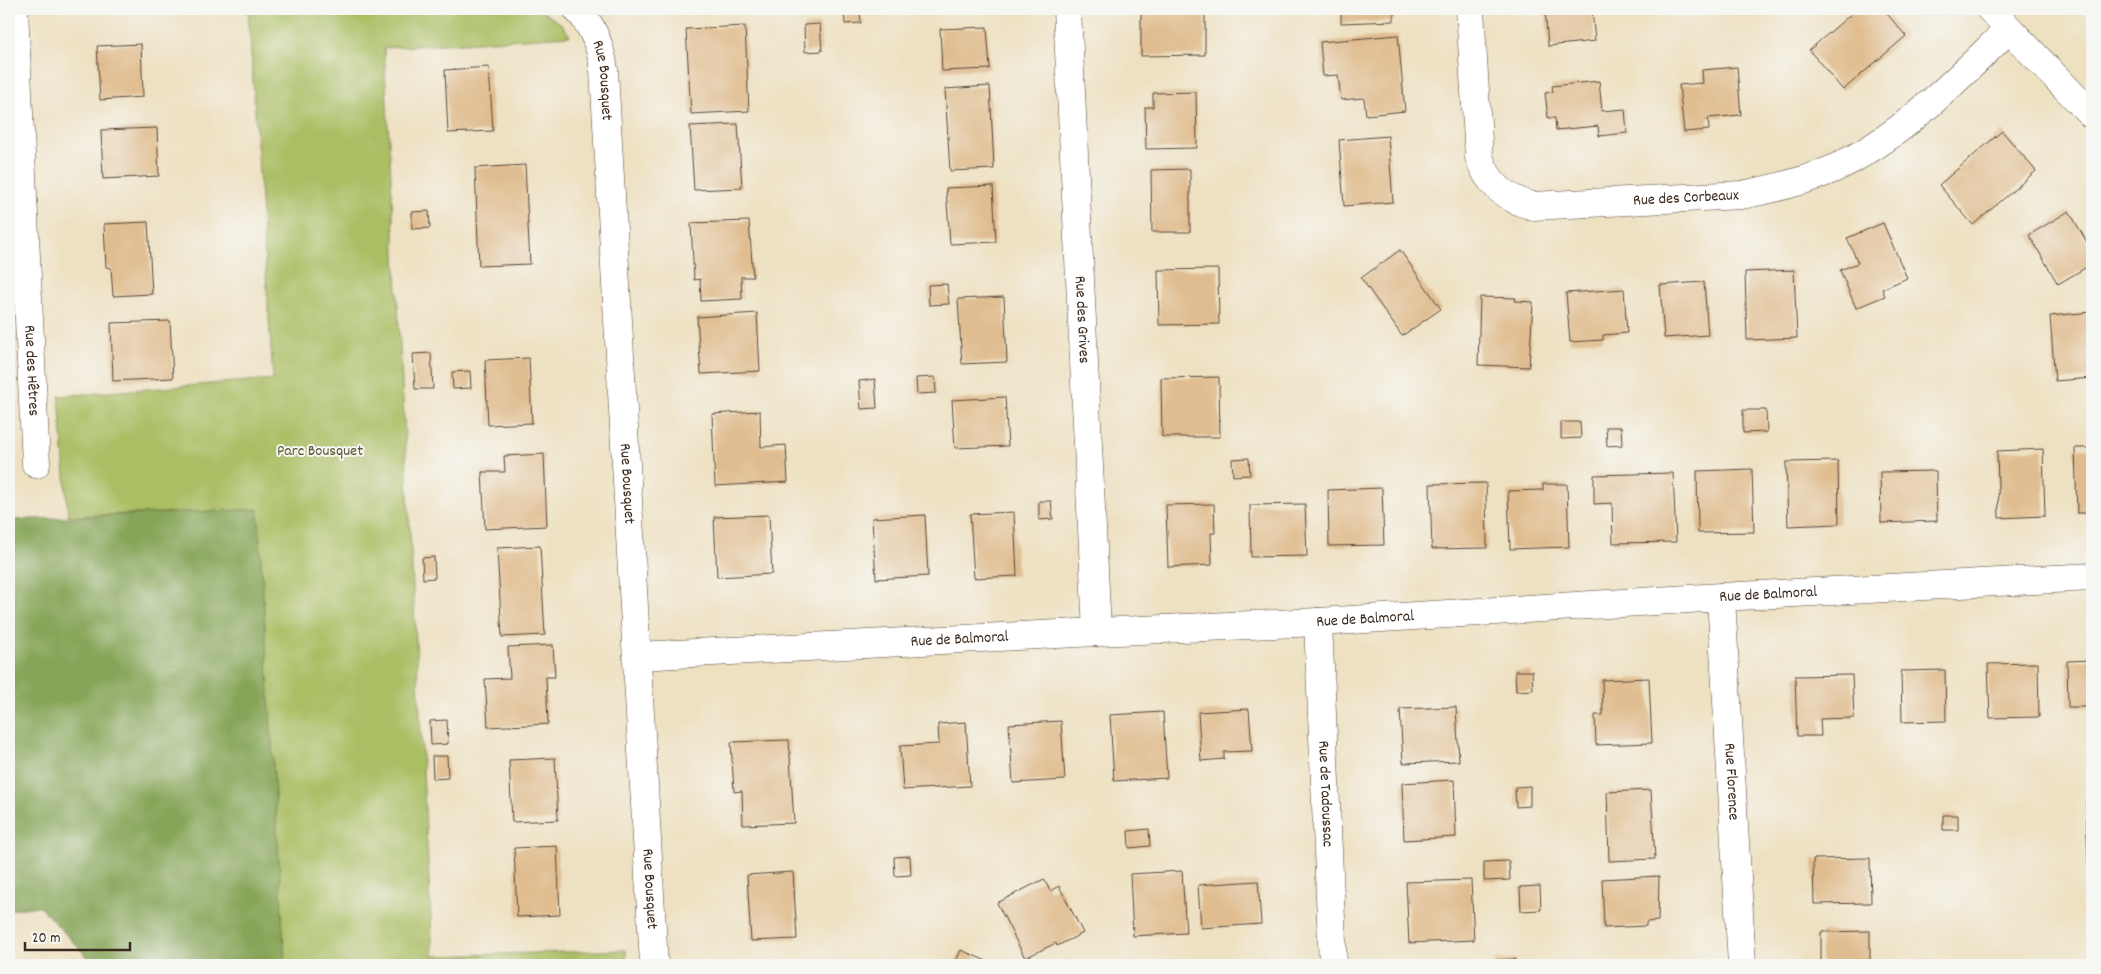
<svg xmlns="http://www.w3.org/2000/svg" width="2101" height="974" font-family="Dekko,sans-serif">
	<rect width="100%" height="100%" fill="#f6f6f2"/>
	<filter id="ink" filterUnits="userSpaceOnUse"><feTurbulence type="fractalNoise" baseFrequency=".02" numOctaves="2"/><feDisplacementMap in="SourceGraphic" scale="10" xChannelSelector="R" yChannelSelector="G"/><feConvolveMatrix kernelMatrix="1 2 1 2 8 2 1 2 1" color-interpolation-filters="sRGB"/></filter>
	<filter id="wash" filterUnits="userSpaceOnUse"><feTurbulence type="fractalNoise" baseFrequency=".0096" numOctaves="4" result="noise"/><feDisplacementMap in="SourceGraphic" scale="20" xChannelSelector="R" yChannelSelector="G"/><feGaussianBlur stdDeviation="1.12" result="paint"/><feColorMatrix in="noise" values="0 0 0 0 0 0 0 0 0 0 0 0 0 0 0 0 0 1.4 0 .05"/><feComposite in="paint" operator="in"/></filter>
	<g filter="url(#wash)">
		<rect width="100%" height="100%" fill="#eee1c2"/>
		<!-- green -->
		<path fill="#aabe63" stroke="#727440" d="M248,9H538L562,24L570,36L384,48L433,956L626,950L627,965H285L258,510L68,516L59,396L273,379Z"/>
		<!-- forest -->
		<path fill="#87a559" stroke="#61683c" d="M258,509L285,965H95L39,906L9,910V520Z"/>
		<g id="blocks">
			<!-- building -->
			<path fill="#e0bd90" d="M844,9H860L861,23L845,24Z
				M1141,9H1205V55L1141,56Z
				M1341,9H1394V21L1341,23Z
				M1545,9H1592L1595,41L1548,46Z
				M1857,9H1883L1906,36L1843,90L1809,50Z
				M820,24L822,51L805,52L804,25Z
				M745,26L749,111L691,114L686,29Z
				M987,27L990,69L942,71L940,29Z
				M1398,35L1405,111L1366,115L1364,98L1341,100L1338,75L1323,76L1320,42Z
				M141,44L143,97L100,100L97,46Z
				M489,67L493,131L448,133L445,70Z
				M1737,67L1741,115L1708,118L1709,130L1684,132L1679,85L1703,83L1702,70Z
				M1599,81L1602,111L1625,109L1627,133L1599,136L1598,126L1556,130L1555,118H1548L1545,93L1553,92L1552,86Z
				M990,86L994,169L950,171L945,89Z
				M1196,92L1197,148L1146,149L1145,107H1153V93Z
				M738,124L742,188L694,190L690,126Z
				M157,128L159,176L103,179L101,130Z
				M2002,131L2036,171L1973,225L1939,185Z
				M1388,136L1393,202L1344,206L1339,140Z
				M525,165L530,264L479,266L475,168Z
				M1190,169V232H1152L1151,170Z
				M993,186L996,242L950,244L946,188Z
				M429,211L430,228L412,229V212Z
				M2069,211L2092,251V264L2058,284L2029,235Z
				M749,221L753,277H741L742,299L701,301L700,279L694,280L691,223Z
				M148,222L152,294L113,296L111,268L106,267L104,224Z
				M1883,223L1907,278L1882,289L1885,296L1856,308L1840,270L1858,263L1847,238Z
				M1400,250L1441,309L1402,336L1361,278Z
				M1218,269L1219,324L1159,325L1158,270Z
				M1794,270L1797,338L1747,340L1745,272Z
				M1704,282L1708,335L1664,338L1660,285Z
				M947,284L949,304L929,305L928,285Z
				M1624,289L1627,333L1603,335V340L1570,342L1566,293Z
				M1004,297L1007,362L962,364L958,299Z
				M1480,297L1516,298L1515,301L1533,302L1529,367L1478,365Z
				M2092,312V378L2055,381L2050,316Z
				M757,313L760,371L701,374L697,317Z
				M170,321L173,378L113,381L111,323Z
				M431,353L433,389H415L413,354Z
				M529,358L532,423L488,425L485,360Z
				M470,371L471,388L453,389L452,372Z
				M935,377L936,393L917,394L916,378Z
				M1219,377L1220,437H1162L1161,378Z
				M875,379L877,408L861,409L859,381Z
				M1005,397L1008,446L955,448L952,400Z
				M1743,410H1766L1767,432L1743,433Z
				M760,411L761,447L786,445L788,482L715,486L712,414Z
				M1561,422H1580L1581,438L1561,439Z
				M1606,427H1621L1622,445L1607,446Z
				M2075,448H2092V513H2077Z
				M2043,449L2045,516L1999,518L1997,451Z
				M544,454L547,526L485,529L482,472H505L504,456Z
				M1249,458L1250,475L1233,476L1232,459Z
				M1838,461L1839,524L1788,526L1786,462Z
				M1752,469L1754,532L1698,533L1697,471Z
				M1936,471L1937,521L1881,523L1880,472Z
				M1673,473L1676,542L1613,543L1612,503L1594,504V475Z
				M1486,483L1487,548L1432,549L1430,484Z
				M1543,484H1567L1569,547L1510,549L1508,491L1543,490Z
				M1382,488L1384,545L1329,546L1328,490Z
				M1039,501H1051L1053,519L1039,520Z
				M1214,504L1215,533H1211L1212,565L1168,567L1166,505Z
				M1305,504L1307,556L1251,557L1250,505Z
				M1014,512L1017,576L974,578L970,514Z
				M769,515L772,574L717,577L714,517Z
				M925,515L928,576L876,579L872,518Z
				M540,546L545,635L502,637L497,548Z
				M434,557L435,578L423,579L422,558Z
				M553,645L555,677H546L548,724L488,727L485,679L510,678L508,647Z
				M2092,660V707H2068L2067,661Z
				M2038,663L2039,717L1990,718L1988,664Z
				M1945,670L1946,721L1902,722L1901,671Z
				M1515,671H1532L1533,690L1516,691Z
				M1852,675L1854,718L1820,719L1821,736H1797L1795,676Z
				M1649,678L1652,743L1596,745L1595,715H1603L1602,680Z
				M1456,707L1459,761L1403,763L1400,709Z
				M1249,709L1252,751L1224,752V759L1201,761L1198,712Z
				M1163,712L1167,778L1114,781L1110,715Z
				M447,720L448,744L431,745L430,721Z
				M1061,721L1065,780L1013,783L1009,724Z
				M966,722L970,786L903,790L900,746L939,744L938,724Z
				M789,740L794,823L743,825L742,791L734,792L731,742Z
				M432,756H447L448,778L433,779Z
				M555,758L558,820L512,822L509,760Z
				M1454,780L1456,837L1404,840L1402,783Z
				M1530,786V806L1516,807L1515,787Z
				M1651,790L1655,859L1609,861L1607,792Z
				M2086,801H2092V864H2088Z
				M1943,815H1958V830H1943Z
				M1149,829L1150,846L1129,848L1128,831Z
				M557,846L560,915L517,917L514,848Z
				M910,856L911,875L895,876L894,857Z
				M1870,858L1871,903L1814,904L1813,859Z
				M1509,861L1510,880L1484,881V862Z
				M1182,871L1186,933L1133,936L1130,874Z
				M793,872L797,939L751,941L747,875Z
				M1659,876L1658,921L1646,922V926L1604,928L1602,879Z
				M1044,879L1050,891L1059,886L1083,933L1057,946L1056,943L1025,958L997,903Z
				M1471,880L1474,940L1409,943L1406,882Z
				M1258,881L1261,924L1201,928L1198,885Z
				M1540,886L1541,910L1521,911L1520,887Z
				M1870,931V965H1821V932Z
				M961,950L996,965H954Z
				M1515,959L1516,965H1495V960Z"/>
		</g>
	</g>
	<g filter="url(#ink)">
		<use href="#blocks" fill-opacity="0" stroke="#564537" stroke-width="1"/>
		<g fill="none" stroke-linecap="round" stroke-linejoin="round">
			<!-- minor casing -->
			<g stroke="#564537" stroke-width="29">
				<g id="minor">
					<path id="s1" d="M14,9L36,464"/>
					<path id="s2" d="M577,9C593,26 601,47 604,70L654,965"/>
					<path id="s3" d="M1067,9L1097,632"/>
					<path id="s4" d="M1470,9L1479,157C1488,184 1505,199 1533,206L1741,195C1773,189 1804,182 1833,169C1901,138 1956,80 2009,29"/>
					<path d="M1990,9L2092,115"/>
					<path id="s5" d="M1721,597L1742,965"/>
					<path id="s6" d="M1318,622L1333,965"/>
					<path id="s7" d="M638,656L1097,632L1318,622L1721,597L2092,577"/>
				</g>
			</g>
			<!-- minor -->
			<use href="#minor" stroke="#fff" stroke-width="28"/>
		</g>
	</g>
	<g text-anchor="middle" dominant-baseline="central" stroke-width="4" stroke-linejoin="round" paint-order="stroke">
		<!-- street labels -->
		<g font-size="16" fill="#3b2a1e" stroke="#f6f6f2">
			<text stroke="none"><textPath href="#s2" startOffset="78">Rue Bousquet</textPath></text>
			<text stroke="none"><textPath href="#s4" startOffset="378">Rue des Corbeaux</textPath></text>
			<text stroke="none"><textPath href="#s3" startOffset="311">Rue des Grives</textPath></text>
			<text stroke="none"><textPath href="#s1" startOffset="362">Rue des Hêtres</textPath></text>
			<text stroke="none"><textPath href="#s2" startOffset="482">Rue Bousquet</textPath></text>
			<text stroke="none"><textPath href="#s7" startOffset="1132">Rue de Balmoral</textPath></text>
			<text stroke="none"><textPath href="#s7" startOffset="728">Rue de Balmoral</textPath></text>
			<text stroke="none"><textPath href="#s7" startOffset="322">Rue de Balmoral</textPath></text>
			<text stroke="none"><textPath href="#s5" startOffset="185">Rue Florence</textPath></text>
			<text stroke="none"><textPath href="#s6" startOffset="172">Rue de Tadoussac</textPath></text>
			<text stroke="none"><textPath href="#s2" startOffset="888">Rue Bousquet</textPath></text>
		</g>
		<!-- park labels -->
		<g font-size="16" fill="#5c5633" stroke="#f6f6f2">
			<text x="320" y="451">Parc Bousquet</text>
		</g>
	</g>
	<!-- margin -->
	<rect width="2101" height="974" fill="none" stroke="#f6f6f2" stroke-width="30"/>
	<!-- scale -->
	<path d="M25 942v8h105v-8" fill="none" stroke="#3b2a1e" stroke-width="2.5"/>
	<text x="32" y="942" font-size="15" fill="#3b2a1e" stroke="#f6f6f2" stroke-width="4" paint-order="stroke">20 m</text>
</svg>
